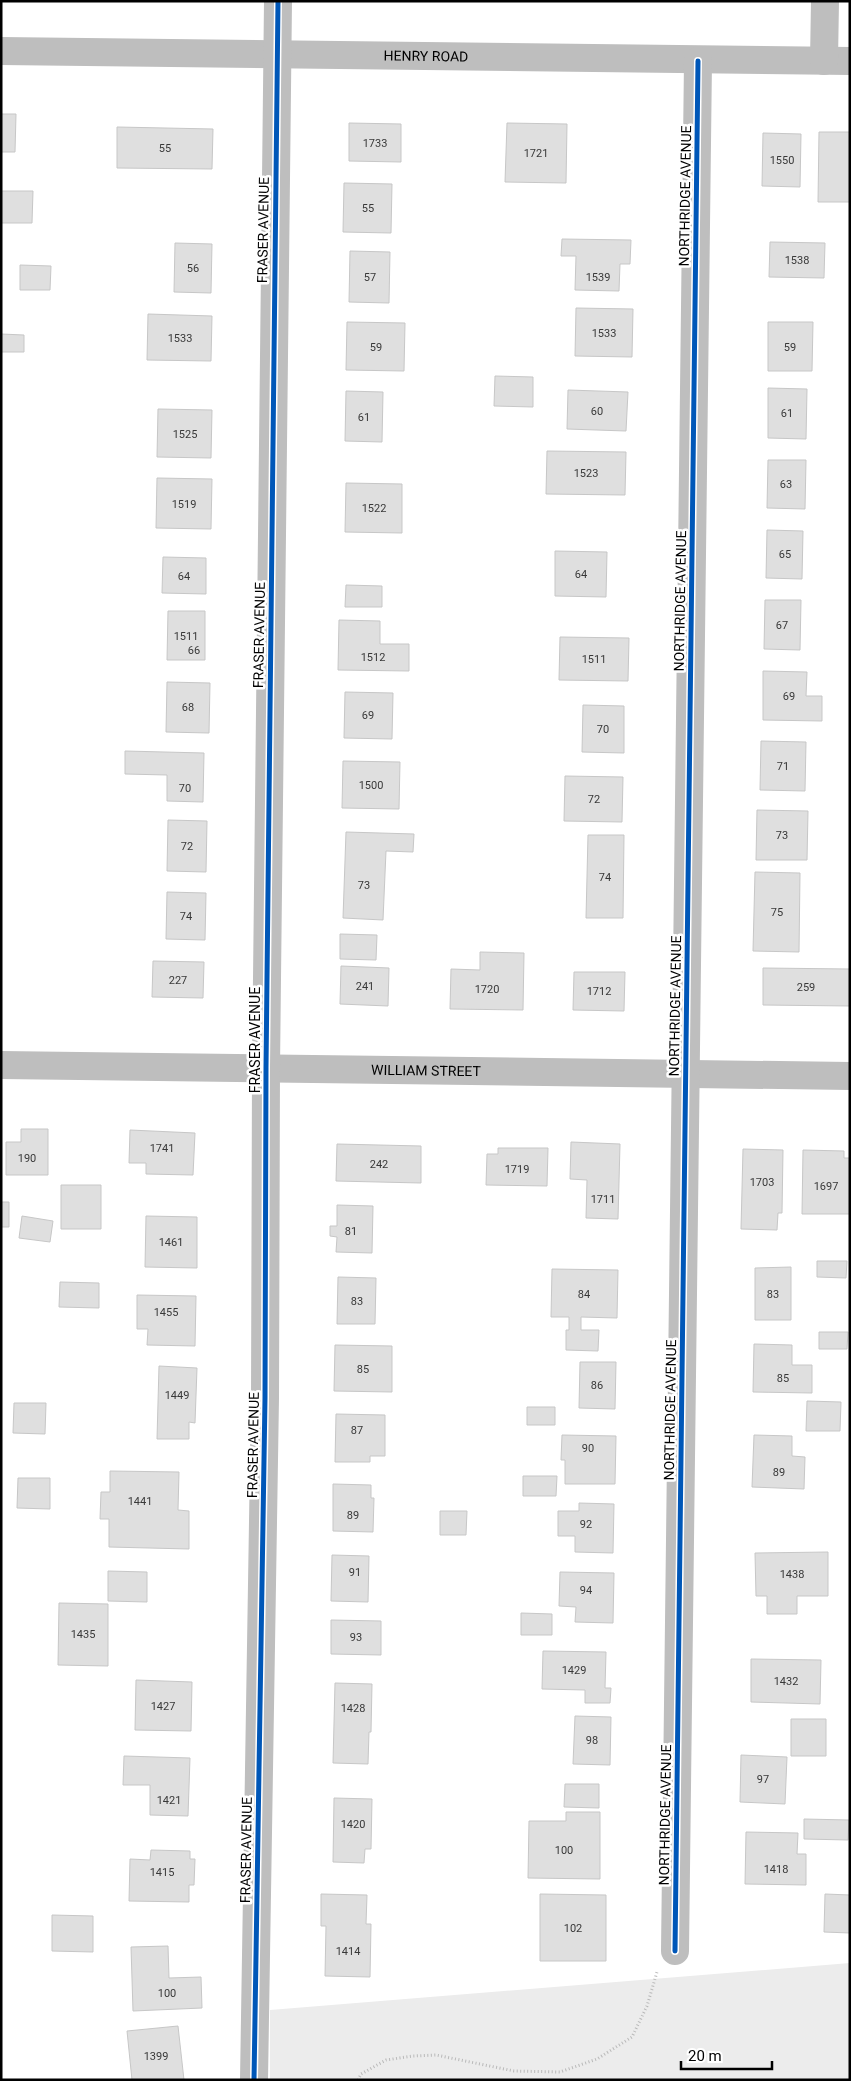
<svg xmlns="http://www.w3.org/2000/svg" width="851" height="2081" font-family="Roboto,sans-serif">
	<rect width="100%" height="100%" fill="#fff"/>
	<!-- green -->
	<path fill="#ececec" d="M850,1963V2080H270V2010Z"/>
	<!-- building -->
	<path fill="#dfdfdf" stroke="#c7c7c7" d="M1,114H16L15,152H1Z
		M349,123L401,124V162L349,161Z
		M507,123L567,124L566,183L505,182Z
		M117,127L213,129L212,169L117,168Z
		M819,132H850V202H818Z
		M763,133L801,134L800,187L762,186Z
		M344,183L392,184L391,233L343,232Z
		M1,191H33L32,223H1Z
		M562,239L631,240L630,264H620L619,291L575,290L576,256H561Z
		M770,242L825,243L824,278L769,277Z
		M175,243L212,244L211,293L174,292Z
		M350,251L390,252L389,303L349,302Z
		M20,265L51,266L50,290H20Z
		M576,308L633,309L632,357L575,356Z
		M148,314L212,316L211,361L147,360Z
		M347,322L405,323L404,371L346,370Z
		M768,322H813L812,371H768Z
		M1,334L24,335V352H1Z
		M495,376L533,377V407L494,406Z
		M768,388L807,389L806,439L768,438Z
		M568,390L628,392L626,431L567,429Z
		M346,391L383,392L382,442L345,441Z
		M158,409L212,410L211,458L157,457Z
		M547,451L626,452L625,495L546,494Z
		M768,460H806L805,509L767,508Z
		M157,478L212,479L211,529L156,528Z
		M346,483L402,484V533L345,532Z
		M767,530L803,531L802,579L766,578Z
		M555,551L607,552L606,597L555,596Z
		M163,557L206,558V594L162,593Z
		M346,585L382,586V607H345Z
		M765,600H801L800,650L764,649Z
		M168,611H205V660H167Z
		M339,620L380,621V644H409V671L338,670Z
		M560,637L629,638L628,681L559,680Z
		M763,671L807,672L806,696H822V721L763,720Z
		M167,682L210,683L209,733L166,732Z
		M345,692L393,693L392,739L344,738Z
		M583,705L624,706V753L582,752Z
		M761,741L806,742L805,791L760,790Z
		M125,751L204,753L203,802L167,801V775L125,774Z
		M343,761L400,762L399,809L342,808Z
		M565,776L623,777L622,822L564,821Z
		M757,810L808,811L807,860H756Z
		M168,820L207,821L206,872L167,871Z
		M346,832L414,834L413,852L386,851L383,920L343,918Z
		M588,835H624L623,918H586Z
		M755,872L800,873L799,952L753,951Z
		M167,892L206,893L205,940L166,939Z
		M340,934L377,935L376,960L340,959Z
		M480,952L524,953L523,1010L450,1009L451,969L480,970Z
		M153,961L204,962L203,998L152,997Z
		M341,966L389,968L388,1006L340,1004Z
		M763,968L850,969V1006L763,1005Z
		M574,972H625L624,1011L573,1010Z
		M21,1129H48V1175H6V1142H21Z
		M130,1130L195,1133L193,1175L146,1174V1163H129Z
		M571,1142L620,1144L618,1219L586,1218L587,1180L570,1179Z
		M337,1144L421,1146V1183L336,1181Z
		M498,1148H548L547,1186L486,1185L487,1154H498Z
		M743,1149L783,1150L782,1213H778L777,1230L741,1229Z
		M803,1150L844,1151V1158H850V1214H802Z
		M61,1185H101V1229H61Z
		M1,1202H9V1227H1Z
		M337,1205L373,1206L372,1253L336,1252L337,1237L330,1236V1226H337Z
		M22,1216L53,1221L50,1242L19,1238Z
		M146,1216L197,1217V1268L145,1267Z
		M817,1261H847L846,1278L817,1277Z
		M791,1267V1320H755V1268Z
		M552,1269L618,1270L617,1318L581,1317V1330H599L598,1351L566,1350V1330H569V1317H551Z
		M338,1277L376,1278L375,1324H337Z
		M60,1282L99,1283V1308L59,1307Z
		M137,1295L196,1296L195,1346L147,1345L148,1329H137Z
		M819,1332H848L847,1349H819Z
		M754,1344L792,1345V1365H812V1393L753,1392Z
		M335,1345L392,1346V1392L334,1391Z
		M580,1362H616L615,1409L579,1408Z
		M159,1366L197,1368L195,1423L189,1422V1439H157Z
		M807,1401L841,1402L840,1431H806Z
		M14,1403H46L45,1434L13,1433Z
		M527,1407H555V1425H527Z
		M336,1414L385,1415V1456H370V1462H335Z
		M562,1435L616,1436L615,1484H565V1460H561Z
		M754,1435L792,1436V1456L805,1457L804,1489L752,1487Z
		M110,1471L179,1472L178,1510L189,1511V1549L109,1547V1519H100L101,1492H110Z
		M523,1476H557L556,1496H523Z
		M18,1478H50V1509L17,1508Z
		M333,1484L371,1485V1498H374L373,1532L333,1531Z
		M579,1503L614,1504L613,1553L575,1552V1536H558V1511H579Z
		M440,1511H467L466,1535H440Z
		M828,1552V1596H797V1614H767V1596H756L755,1553Z
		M332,1555L369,1556L368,1602L331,1601Z
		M108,1571L147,1572V1602L108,1601Z
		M560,1572L614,1573L613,1623L575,1622L576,1607L559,1606Z
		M59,1603L108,1604V1666L58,1665Z
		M521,1613L552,1614V1635H521Z
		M331,1620L381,1621V1655L331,1654Z
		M543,1651L606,1652L605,1688H611L610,1703H585V1690L542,1689Z
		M751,1659L821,1660L820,1704L751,1702Z
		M136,1680L192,1682L191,1731L135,1730Z
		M335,1683L372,1684L371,1732H369L368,1764L333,1763Z
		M575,1716L611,1717L610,1765L573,1764Z
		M791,1719H826V1756H791Z
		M741,1755L787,1757L785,1804L740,1802Z
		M124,1756L190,1758L188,1816L150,1815V1785H123Z
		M565,1784H599V1808L564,1807Z
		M334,1798L372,1799L371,1849H365L364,1863L333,1862Z
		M566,1812H600V1879L528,1878L529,1821H566Z
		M804,1819L849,1820L848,1840L804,1839Z
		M746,1832L798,1833L797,1854H806V1885L745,1884Z
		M151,1850L190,1851V1859H195L194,1885H189V1902L129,1901L130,1859L150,1860Z
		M321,1894L367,1895L366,1924H371L370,1977L325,1976L326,1926H321Z
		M540,1894L606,1895V1961H540Z
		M825,1894L850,1895V1933L824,1932Z
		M52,1915L93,1916V1952L52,1951Z
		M168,1946L169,1978L201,1977L202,2008L133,2011L131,1947Z
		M178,2026L184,2080H132L127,2031Z"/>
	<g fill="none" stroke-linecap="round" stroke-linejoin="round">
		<!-- path -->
		<path stroke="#b9b9b9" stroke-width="3" stroke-dasharray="1 2.5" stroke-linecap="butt" d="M358,2080L361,2074L386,2060L413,2056L436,2055L514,2071L560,2072L597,2059L632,2037L647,2006L657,1972"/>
		<!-- minor -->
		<g stroke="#bebebe" stroke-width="28">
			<path id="s1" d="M1,51L850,61"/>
			<path d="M824,61L825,1"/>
			<path id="s2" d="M1,1065L850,1076"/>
			<path d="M675,1951L698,61"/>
			<path d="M254,2080L265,1398L266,1068L278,1"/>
		</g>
		<!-- cycleway casing -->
		<g stroke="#fff" stroke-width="8">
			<path id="cycleway" d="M675,1951L698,61
				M254,2080L265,1398L266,1068L278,1"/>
		</g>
		<!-- cycleway -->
		<use href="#cycleway" stroke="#0057b8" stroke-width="5"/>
	</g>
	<g text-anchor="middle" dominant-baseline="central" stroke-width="5" stroke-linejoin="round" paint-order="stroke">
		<!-- number labels -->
		<g font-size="11" fill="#383838">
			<text x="375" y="143">1733</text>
			<text x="165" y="148">55</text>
			<text x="536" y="153">1721</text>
			<text x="782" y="160">1550</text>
			<text x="368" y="208">55</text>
			<text x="797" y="260">1538</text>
			<text x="193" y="268">56</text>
			<text x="370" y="277">57</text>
			<text x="598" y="277">1539</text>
			<text x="604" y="333">1533</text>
			<text x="180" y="338">1533</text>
			<text x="376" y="347">59</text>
			<text x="790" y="347">59</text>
			<text x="597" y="411">60</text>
			<text x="787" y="413">61</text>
			<text x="364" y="417">61</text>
			<text x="185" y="434">1525</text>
			<text x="586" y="473">1523</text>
			<text x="786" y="484">63</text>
			<text x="184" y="504">1519</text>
			<text x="374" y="508">1522</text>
			<text x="785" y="554">65</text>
			<text x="581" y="574">64</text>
			<text x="184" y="576">64</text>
			<text x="782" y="625">67</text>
			<text x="186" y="636">1511</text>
			<text x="194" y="650">66</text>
			<text x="373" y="657">1512</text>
			<text x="594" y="659">1511</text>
			<text x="789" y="696">69</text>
			<text x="188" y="707">68</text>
			<text x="368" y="715">69</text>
			<text x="603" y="729">70</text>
			<text x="783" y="766">71</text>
			<text x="371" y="785">1500</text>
			<text x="185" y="788">70</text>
			<text x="594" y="799">72</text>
			<text x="782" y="835">73</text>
			<text x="187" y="846">72</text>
			<text x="605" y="877">74</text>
			<text x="364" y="885">73</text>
			<text x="777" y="912">75</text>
			<text x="186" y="916">74</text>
			<text x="178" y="980">227</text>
			<text x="365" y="986">241</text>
			<text x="806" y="987">259</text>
			<text x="487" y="989">1720</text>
			<text x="599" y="991">1712</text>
			<text x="162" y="1148">1741</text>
			<text x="27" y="1158">190</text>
			<text x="379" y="1164">242</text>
			<text x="517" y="1169">1719</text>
			<text x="762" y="1182">1703</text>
			<text x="826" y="1186">1697</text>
			<text x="603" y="1199">1711</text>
			<text x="351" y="1231">81</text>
			<text x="171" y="1242">1461</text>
			<text x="584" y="1294">84</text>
			<text x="773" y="1294">83</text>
			<text x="357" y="1301">83</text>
			<text x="166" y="1312">1455</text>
			<text x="363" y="1369">85</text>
			<text x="783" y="1378">85</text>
			<text x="597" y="1385">86</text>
			<text x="177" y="1395">1449</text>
			<text x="357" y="1430">87</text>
			<text x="588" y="1448">90</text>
			<text x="779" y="1472">89</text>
			<text x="140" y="1501">1441</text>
			<text x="353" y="1515">89</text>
			<text x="586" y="1524">92</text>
			<text x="355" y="1572">91</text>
			<text x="792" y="1574">1438</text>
			<text x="586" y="1590">94</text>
			<text x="83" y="1634">1435</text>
			<text x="356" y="1637">93</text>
			<text x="574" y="1670">1429</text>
			<text x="786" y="1681">1432</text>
			<text x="163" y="1706">1427</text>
			<text x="353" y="1708">1428</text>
			<text x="592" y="1740">98</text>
			<text x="763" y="1779">97</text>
			<text x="169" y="1800">1421</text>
			<text x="353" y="1824">1420</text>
			<text x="564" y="1850">100</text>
			<text x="776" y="1869">1418</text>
			<text x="162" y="1872">1415</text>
			<text x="573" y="1928">102</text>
			<text x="348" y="1951">1414</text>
			<text x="167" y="1993">100</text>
			<text x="156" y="2056">1399</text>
		</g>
		<!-- street labels -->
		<g font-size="14" fill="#000" stroke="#fff">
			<text stroke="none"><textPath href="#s1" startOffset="425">HENRY ROAD</textPath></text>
			<text transform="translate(685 196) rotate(-89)">NORTHRIDGE AVENUE</text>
			<text transform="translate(263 230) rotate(-89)">FRASER AVENUE</text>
			<text transform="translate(680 601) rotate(-89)">NORTHRIDGE AVENUE</text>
			<text transform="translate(259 635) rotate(-89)">FRASER AVENUE</text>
			<text transform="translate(675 1006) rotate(-89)">NORTHRIDGE AVENUE</text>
			<text transform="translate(255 1040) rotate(-90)">FRASER AVENUE</text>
			<text stroke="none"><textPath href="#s2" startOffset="425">WILLIAM STREET</textPath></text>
			<text transform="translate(670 1410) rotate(-89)">NORTHRIDGE AVENUE</text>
			<text transform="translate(253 1445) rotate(-89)">FRASER AVENUE</text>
			<text transform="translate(665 1815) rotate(-89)">NORTHRIDGE AVENUE</text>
			<text transform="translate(246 1850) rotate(-89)">FRASER AVENUE</text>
		</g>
	</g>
	<!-- border -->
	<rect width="851" height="2081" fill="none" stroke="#000000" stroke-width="5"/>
	<!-- scale -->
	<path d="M681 2061v8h91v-8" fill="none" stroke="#000000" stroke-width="2.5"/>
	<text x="688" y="2061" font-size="15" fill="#000000" stroke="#ffffff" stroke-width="4" paint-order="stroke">20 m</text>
</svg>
